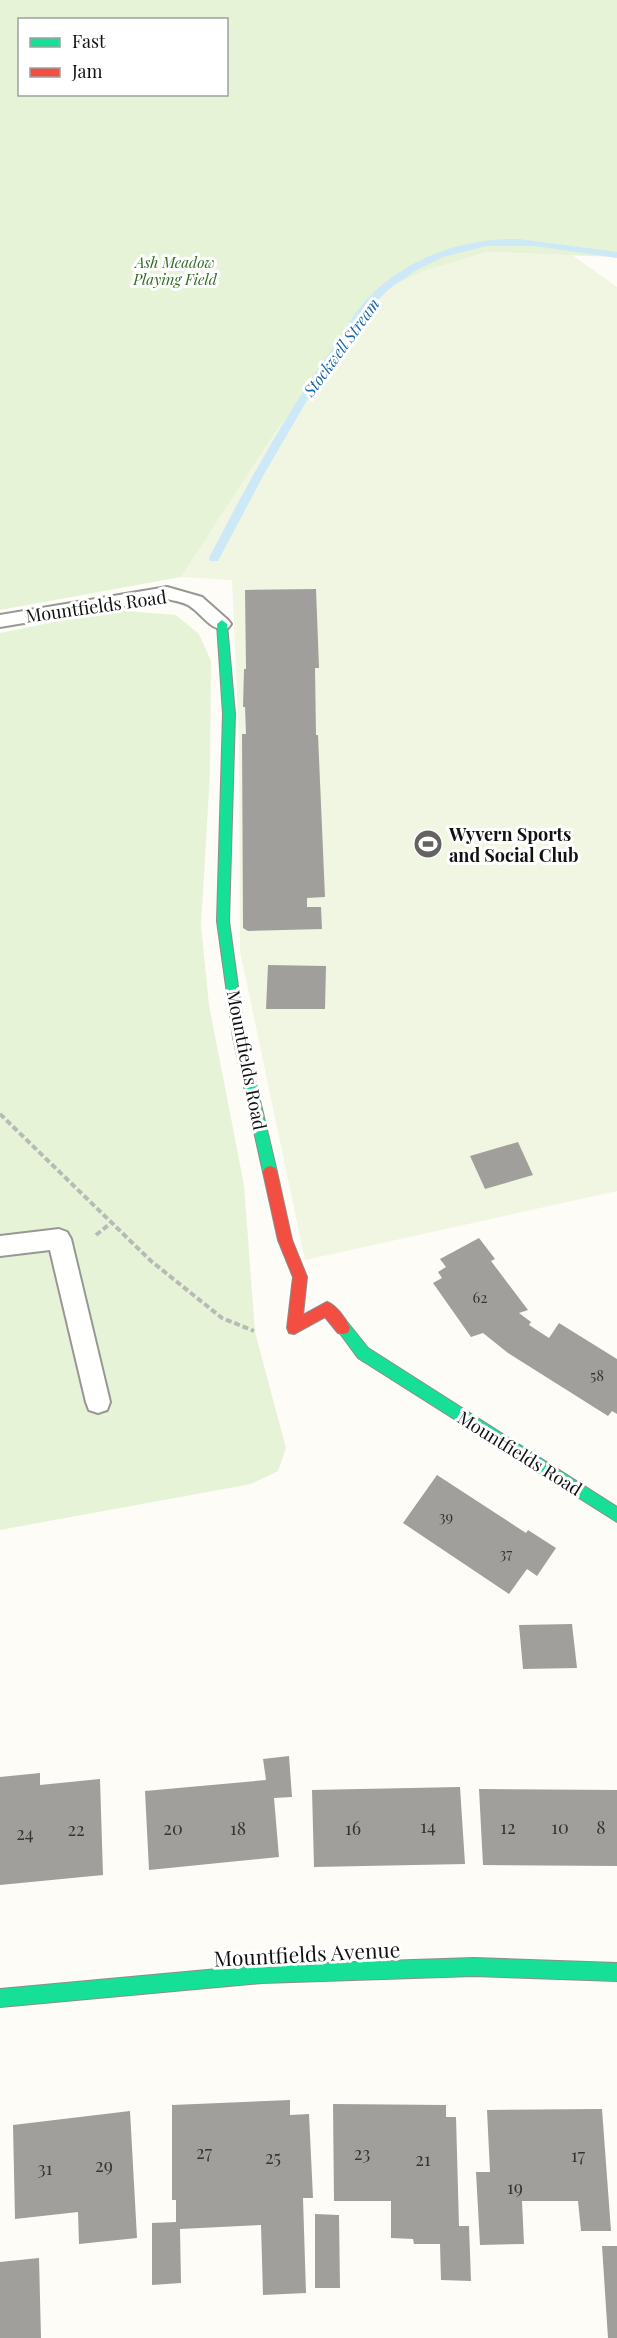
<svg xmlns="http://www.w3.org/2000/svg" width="617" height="2338" font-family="'Playfair Display',serif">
	<rect width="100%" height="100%" fill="#fdfcf7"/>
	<!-- green -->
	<path fill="#e7f3d7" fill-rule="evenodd" d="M0,0H617V257L486,252L279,427L181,577L0,610ZM20,20H226V94H20Z
		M113,610L176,615L199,634L211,661L210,773L201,925L209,1005L244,1185L255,1332L286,1448L278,1471L251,1484L0,1530V633Z"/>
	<!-- pitch -->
	<path fill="#f0f6e1" d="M486,252L572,255L617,287V1191L305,1260L240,951L239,738L232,580L181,577L279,427L373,295L423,271Z"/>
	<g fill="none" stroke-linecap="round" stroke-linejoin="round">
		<!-- stream -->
		<path fill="#cde8f7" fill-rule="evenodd" d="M519,239L617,252V258L535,246H486L443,257L415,271L389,289L367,311L309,397L263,476L218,561H210L209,558C246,486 285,415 332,349C344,332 354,312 369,297C409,257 463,238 519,239Z"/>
	</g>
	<!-- building -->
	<path fill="#a19f9c" d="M316,589L319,668H315L316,735H318L325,897L307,898V907H321L322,929L248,931L243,928L242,734H246L245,707H243L244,669H246L245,590Z
		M268,965L326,966L325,1009H266Z
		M518,1142L533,1175L485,1189L470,1156Z
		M479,1238L495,1259L491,1261L528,1310L519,1313L531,1322L529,1325L549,1338L559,1323L617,1359V1414L612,1411L608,1416L508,1353L483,1333L471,1337L433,1283L442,1278L438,1272L446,1267L440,1259Z
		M437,1475L526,1533L528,1530L556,1548L537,1576L527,1569L509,1594L403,1523Z
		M572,1624L577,1668L523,1669L519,1625Z
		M289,1756L292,1797L274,1798L279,1857L149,1870L145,1791L266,1780L263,1759Z
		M40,1773V1785L100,1779L103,1875L0,1885V1777Z
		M460,1787L465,1864L314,1867L312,1790Z
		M479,1789L617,1790V1866L483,1865Z
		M290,2100V2115L309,2114L313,2198H303L306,2293L263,2295L261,2225L180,2229L181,2283L152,2285V2223L176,2222V2200H172V2105Z
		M333,2104L446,2105V2117H456L459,2226H469L471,2281L441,2280L440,2244H414L413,2239L391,2238V2201H334Z
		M602,2109L611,2231H581L578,2201H522L524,2244L480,2245L476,2172H490L487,2110Z
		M130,2111L137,2238L79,2244L78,2212L15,2219L13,2125Z
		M315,2214L339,2215L340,2288H315Z
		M602,2246H617V2338H608Z
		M39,2258L41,2338H0V2262Z"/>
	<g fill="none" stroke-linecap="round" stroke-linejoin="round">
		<!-- lane casing -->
		<g stroke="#979795" stroke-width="4">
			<path id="lane" d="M167,587L202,597L228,620L231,624L228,628C212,633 203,615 191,607C185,602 175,601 167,599L0,627V615Z
				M59,1229L67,1232L71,1239L110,1402L107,1410L98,1413L89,1410L86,1402L50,1250L0,1256V1236Z"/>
		</g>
		<!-- fast casing -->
		<g stroke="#8e8d8b" stroke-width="2">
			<path id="fast" d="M222,620L227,624L235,714L229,921L245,1037L277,1172L275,1176H265L263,1172L233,1037L217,921L223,714L217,624Z
				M343,1322L348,1323L368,1348L617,1507V1522L358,1358L336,1328L338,1323Z
				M474,1958L617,1963V1981L474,1976L262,1983L0,2007V1989L262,1965Z"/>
		</g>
		<!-- jam casing -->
		<g stroke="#8e8d8b" stroke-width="2">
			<path id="jam" d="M270,1166L275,1168L277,1172L292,1240L307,1277L303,1315L327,1302C336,1305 346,1319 350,1328L348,1333L343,1334L338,1333L325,1317L294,1334L289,1333L287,1328L293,1277L278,1240L263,1172L265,1168Z"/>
		</g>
		<!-- path -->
		<path stroke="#b9b9b8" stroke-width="4" stroke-dasharray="6 3" stroke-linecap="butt" d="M0,1114L151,1261L222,1318L254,1331
			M96,1235L111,1223"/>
		<!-- lane -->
		<use href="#lane" fill="#fffffe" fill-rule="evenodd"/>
		<!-- fast -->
		<use href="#fast" fill="#16e098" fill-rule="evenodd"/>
		<!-- jam -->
		<use href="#jam" fill="#f24e42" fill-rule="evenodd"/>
	</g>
	<!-- icons -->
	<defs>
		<g id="stadium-disc" transform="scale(1.5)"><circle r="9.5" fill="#646362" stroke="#fff"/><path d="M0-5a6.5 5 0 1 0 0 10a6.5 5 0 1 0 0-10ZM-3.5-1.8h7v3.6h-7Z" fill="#fff"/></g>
	</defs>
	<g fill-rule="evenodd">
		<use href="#stadium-disc" x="428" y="844"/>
	</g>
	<g text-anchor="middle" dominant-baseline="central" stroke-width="6" stroke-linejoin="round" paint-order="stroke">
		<!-- far-park labels -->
		<g font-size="15" font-style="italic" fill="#2f6b1f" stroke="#fff">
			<text x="175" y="262">Ash Meadow<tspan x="175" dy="17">Playing Field</tspan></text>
		</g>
		<!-- number labels -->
		<g font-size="15" fill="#353434">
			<text x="480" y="1297">62</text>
			<text x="597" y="1375">58</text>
			<text x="446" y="1516">39</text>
			<text x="506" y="1553">37</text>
		</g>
		<!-- far-water labels -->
		<g font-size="16" font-style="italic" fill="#1768a6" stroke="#fff">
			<text transform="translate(341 347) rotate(-54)">Stockwell Stream</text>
		</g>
		<!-- street labels -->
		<g font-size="18" fill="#111" stroke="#fff">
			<text transform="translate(96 606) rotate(-8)">Mountfields Road</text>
			<text transform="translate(247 1060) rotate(79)">Mountfields Road</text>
			<text transform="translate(520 1453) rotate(32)">Mountfields Road</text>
		</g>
		<!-- poi labels -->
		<g font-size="18" font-weight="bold" fill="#111" stroke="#fff" text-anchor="start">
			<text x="449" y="834">Wyvern Sports<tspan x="449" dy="21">and Social Club</tspan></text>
		</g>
		<!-- near-number labels -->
		<g font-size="18" fill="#353434">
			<text x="428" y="1826">14</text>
			<text x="508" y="1827">12</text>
			<text x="560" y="1827">10</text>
			<text x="601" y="1827">8</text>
			<text x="173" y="1828">20</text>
			<text x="238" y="1828">18</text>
			<text x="353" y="1828">16</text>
			<text x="76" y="1829">22</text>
			<text x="25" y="1833">24</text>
			<text x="204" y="2152">27</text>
			<text x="362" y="2153">23</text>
			<text x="578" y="2155">17</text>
			<text x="273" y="2157">25</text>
			<text x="423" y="2159">21</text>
			<text x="104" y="2165">29</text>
			<text x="45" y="2168">31</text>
			<text x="515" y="2187">19</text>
		</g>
		<!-- near-street labels -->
		<g font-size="21" fill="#111" stroke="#fff">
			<text transform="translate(307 1953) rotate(-3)">Mountfields Avenue</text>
		</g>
	</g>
	<!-- legend -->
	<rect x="18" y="18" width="210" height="78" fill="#ffffff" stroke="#a0a0a0" stroke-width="1.5"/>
	<rect x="30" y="38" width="30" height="9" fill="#16e098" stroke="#a0a0a0" stroke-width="1.5"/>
	<text x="72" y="48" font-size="18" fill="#111111">Fast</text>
	<rect x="30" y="68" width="30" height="9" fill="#f24e42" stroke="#a0a0a0" stroke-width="1.5"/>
	<text x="72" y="78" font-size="18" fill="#111111">Jam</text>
</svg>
